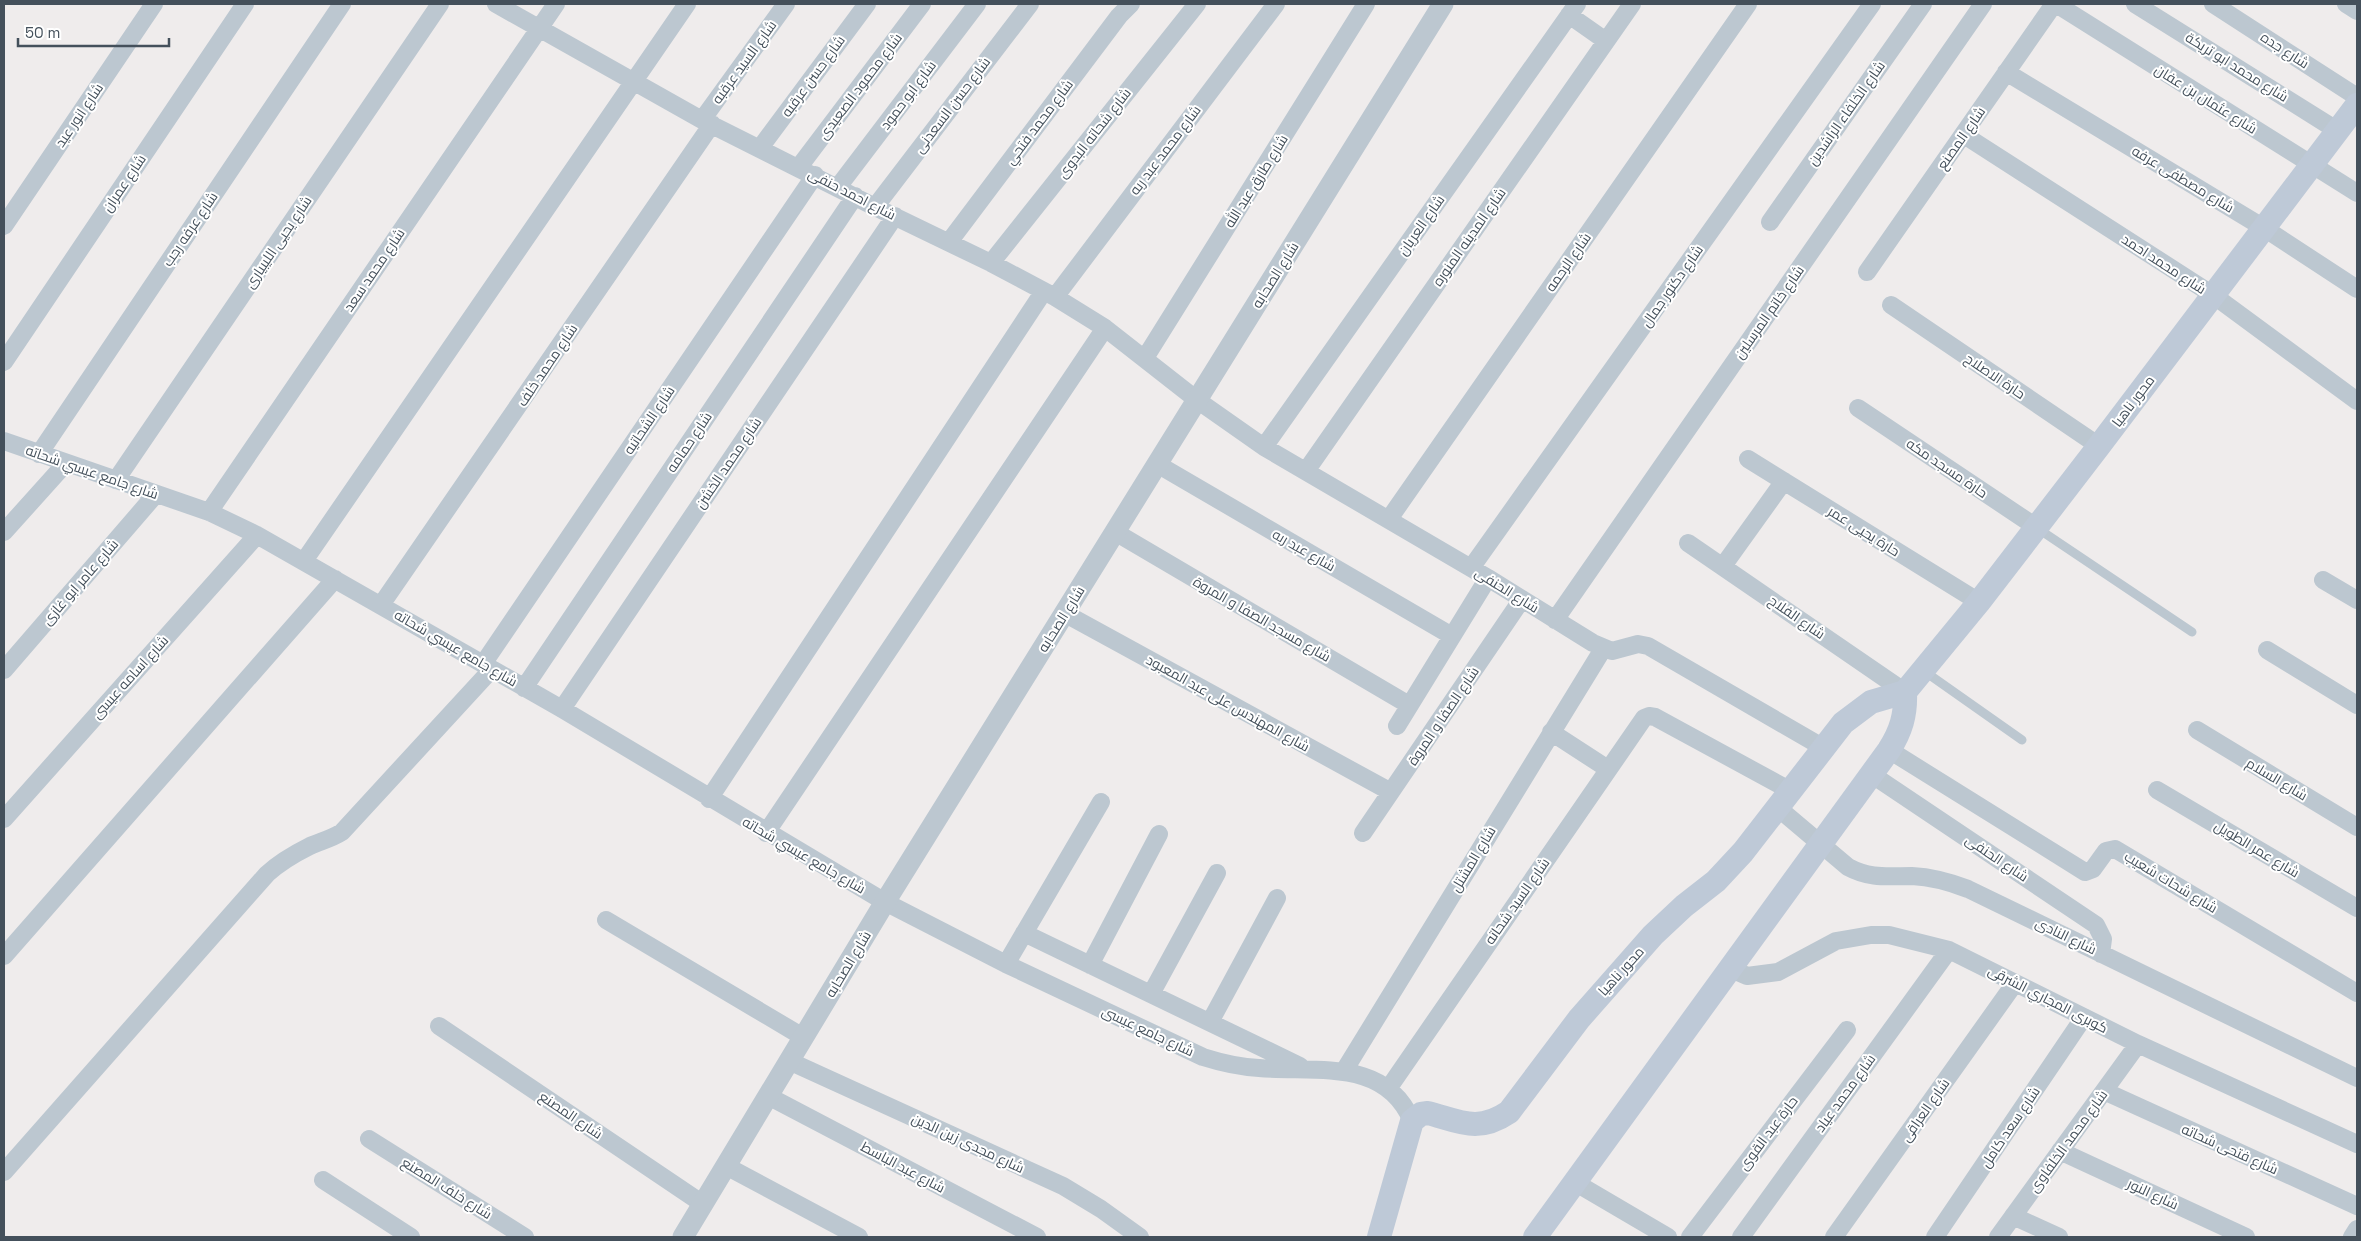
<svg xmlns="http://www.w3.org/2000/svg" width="2361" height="1241" font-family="'Space Grotesk',Cairo,sans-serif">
	<rect width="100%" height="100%" fill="#efecec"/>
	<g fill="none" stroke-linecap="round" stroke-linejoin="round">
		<!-- service -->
		<path stroke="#bcc7d0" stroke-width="9" d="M2037,528L2192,632
			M1924,671L2022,740"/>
		<!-- minor -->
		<path stroke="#bcc7d0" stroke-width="18" d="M496,4L702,120L875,207L991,263L1055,297L1105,328L1197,400L1264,447L1488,578L1593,643L1612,651L1638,644L1648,646L1824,748
			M2056,4L2357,193
			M2135,4L2338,131
			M2213,4L2357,97
			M2346,4L2357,11
			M1569,15L1606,41
			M2006,72L2264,228L2357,289
			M702,120L786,4
			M1964,135L2213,295L2357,401
			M760,148L867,4
			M799,167L922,4
			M838,187L977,4
			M875,207L1030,4
			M1770,222L1923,4
			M4,226L154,4
			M949,242L1119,16L1131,4
			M991,263L1197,4
			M1867,272L2054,4
			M1055,297L1276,4
			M1891,305L2099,446
			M1145,358L1366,4
			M4,362L245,4
			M1858,408L2036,527
			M4,441L209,512L257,535L562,709L885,902L1006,964L1203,1057C1222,1063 1239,1067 1259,1068C1315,1073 1385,1057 1412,1121
			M1264,447L1577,4
			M39,454L342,4
			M1748,459L1979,602
			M1157,464L1452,636
			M1306,471L1632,4
			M116,480L440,4
			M209,512L556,4
			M1389,519L1748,4
			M4,532L66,463
			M1115,532L1409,705
			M1688,543L1905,692
			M304,561L687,4
			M1723,566L1784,481
			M1471,568L1872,4
			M2323,580L2357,600
			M381,605L712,124
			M1064,613L1391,792
			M1555,620L1983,4
			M2267,650L2357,705
			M483,664L815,175
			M4,670L156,494
			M524,688L855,196
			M562,709L895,216
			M1397,726L1488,578
			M2197,730L2357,827
			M1551,732L1608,769
			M1889,750L2085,872L2093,869L2106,851L2115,849L2357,993
			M1871,774L2096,925L2103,939L2101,954
			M2157,790L2357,908
			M709,799L1044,291
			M1778,808L1848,867C1870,879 1888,876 1912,876C1932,877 1950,882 1968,889L2357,1078
			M4,819L257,535
			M766,833L1105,328
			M1363,833L1522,599
			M606,920L803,1037
			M1024,933L1300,1066
			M4,956L335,579
			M1006,964L1101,802
			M1090,965L1159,834
			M1731,969L1747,976L1778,972L1836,941L1871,935H1889L1949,950L2138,1044L2357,1144
			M1151,994L1217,873
			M1210,1022L1277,898
			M439,1026L703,1204
			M789,1061L1063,1186L1101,1209L1140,1237
			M1344,1071L1603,649
			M1388,1089L1644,718L1649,716L1655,717L1791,791
			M2104,1091L2357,1206
			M768,1096L1037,1237
			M369,1139L525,1237
			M2060,1151L2246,1237
			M726,1166L859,1237
			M4,1172L267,874C280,862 294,854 310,846C321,841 331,839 342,832L492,669
			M323,1180L411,1237
			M1576,1183L1668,1237
			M2013,1216L2059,1237
			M1690,1237L1847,1030
			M1741,1237L1949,950
			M1834,1237L2015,983
			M1935,1237L2084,1017
			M1998,1237L2138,1044
			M2352,1237L2357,1229"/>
		<!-- tertiary -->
		<path stroke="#bcc7d0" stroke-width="21" d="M683,1237L885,902L1443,4"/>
		<!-- secondary -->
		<path stroke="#bec9d7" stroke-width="24" d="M1379,1237L1412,1121L1421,1114L1428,1113C1461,1122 1478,1133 1509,1112L1579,1019L1653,935L1684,906L1716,881L1743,852L1843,723L1871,702L1905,692L1979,602L2099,446L2357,105
			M1535,1237L1889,750C1901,731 1906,715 1905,692"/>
	</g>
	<g text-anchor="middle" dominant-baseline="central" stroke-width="4" stroke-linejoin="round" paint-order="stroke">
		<!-- street labels -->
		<g font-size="14" fill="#44505b" stroke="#fff">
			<text transform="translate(2285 50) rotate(33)">شارع جده</text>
			<text transform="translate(744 62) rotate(-54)">شارع السيد عرقبه</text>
			<text transform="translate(2237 67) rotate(32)">شارع محمد ابو تريكة</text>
			<text transform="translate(813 76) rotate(-54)">شارع حسن عرقبه</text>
			<text transform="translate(860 86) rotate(-53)">شارع محمود الصعيدى</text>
			<text transform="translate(908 95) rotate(-53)">شارع ابو حمود</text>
			<text transform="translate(2206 99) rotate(32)">شارع عثمان بن عفان</text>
			<text transform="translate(952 105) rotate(-53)">شارع حسن السعدنى</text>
			<text transform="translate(1846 113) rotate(-55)">شارع الخلفاء الراشدين</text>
			<text transform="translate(79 115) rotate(-56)">شارع انور عيد</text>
			<text transform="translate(1039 122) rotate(-53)">شارع محمد فتحي</text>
			<text transform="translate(1094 133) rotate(-52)">شارع شحاته البدوى</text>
			<text transform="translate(1961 138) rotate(-55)">شارع المصنع</text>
			<text transform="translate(1165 150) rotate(-53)">شارع محمد عبد ربه</text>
			<text transform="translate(2183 179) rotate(31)">شارع مصطفى عرفه</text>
			<text transform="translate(1256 181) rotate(-58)">شارع طارق عبد الله</text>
			<text transform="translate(124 183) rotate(-56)">شارع عمران</text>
			<text transform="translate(852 194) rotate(27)">شارع احمد حنفى</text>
			<text transform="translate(1421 225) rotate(-55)">شارع العريان</text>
			<text transform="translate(190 229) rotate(-56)">شارع عرفه رجب</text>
			<text transform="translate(1469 237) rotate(-55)">شارع المدينه المنوره</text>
			<text transform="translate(278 242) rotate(-56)">شارع يحيى الليبيارى</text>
			<text transform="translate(1568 262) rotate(-55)">شارع الرحمه</text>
			<text transform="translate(2164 264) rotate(33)">شارع محمد احمد</text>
			<text transform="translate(374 270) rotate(-56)">شارع محمد سعد</text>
			<text transform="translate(1275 275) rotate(-58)">شارع الصحابه</text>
			<text transform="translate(1672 286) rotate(-55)">شارع دكتور جمال</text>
			<text transform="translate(1769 312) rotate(-55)">شارع خاتم المرسلين</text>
			<text transform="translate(547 365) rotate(-56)">شارع محمد خلف</text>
			<text transform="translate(1995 376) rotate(34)">حارة الاصلاح</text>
			<text transform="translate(2133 401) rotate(-53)">محور ناهيا</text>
			<text transform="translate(649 420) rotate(-56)">شارع الشحاتيه</text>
			<text transform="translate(689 442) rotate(-56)">شارع حمامه</text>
			<text transform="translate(728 463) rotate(-56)">شارع محمد الخشن</text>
			<text transform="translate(1947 468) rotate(34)">حارة مسجد مكه</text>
			<text transform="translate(92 472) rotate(19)">شارع جامع عيسي شحاته</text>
			<text transform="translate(1864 531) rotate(32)">حارة يحيى عمر</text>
			<text transform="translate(1304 550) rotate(30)">شارع عبد ربه</text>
			<text transform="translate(80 582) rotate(-49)">شارع عامر ابو غازى</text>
			<text transform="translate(1507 590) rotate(32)">شارع الحنفى</text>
			<text transform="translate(1797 617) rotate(35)">شارع الفلاح</text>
			<text transform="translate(1061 619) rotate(-58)">شارع الصحابه</text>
			<text transform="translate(1262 619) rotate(30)">شارع مسجد الصفا و المروة</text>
			<text transform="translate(456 648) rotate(30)">شارع جامع عيسي شحاته</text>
			<text transform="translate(130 677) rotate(-48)">شارع اسامه عيسى</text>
			<text transform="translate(1228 703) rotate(29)">شارع المهندس على عبد المعبود</text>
			<text transform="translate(1443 716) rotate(-56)">شارع الصفا و المروة</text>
			<text transform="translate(2277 779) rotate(31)">شارع السلام</text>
			<text transform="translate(2257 849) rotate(31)">شارع عمر الطويل</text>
			<text transform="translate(804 855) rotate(30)">شارع جامع عيسي شحاته</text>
			<text transform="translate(1997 858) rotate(34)">شارع الحنفى</text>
			<text transform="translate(1473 859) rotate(-59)">شارع المشتل</text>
			<text transform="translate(2171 882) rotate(31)">شارع شحات شعيب</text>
			<text transform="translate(1517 901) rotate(-55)">شارع السيد شحاته</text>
			<text transform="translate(2066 936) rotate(26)">شارع النادى</text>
			<text transform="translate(848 964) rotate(-59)">شارع الصحابه</text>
			<text transform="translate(1621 971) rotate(-48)">محور ناهيا</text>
			<text transform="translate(2048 999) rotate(27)">كوبرى المجاري الشرقى</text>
			<text transform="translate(1148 1031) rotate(25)">شارع جامع عيسى</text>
			<text transform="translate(1845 1093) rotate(-54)">شارع محمد عياد</text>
			<text transform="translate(1925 1110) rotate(-55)">شارع العراقى</text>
			<text transform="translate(571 1115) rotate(34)">شارع المصنع</text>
			<text transform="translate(2010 1127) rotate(-56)">شارع سعد كامل</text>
			<text transform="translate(1768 1133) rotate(-53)">حارة عبد القوى</text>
			<text transform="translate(2068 1141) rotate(-54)">شارع محمد الخلفاوى</text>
			<text transform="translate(968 1143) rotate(25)">شارع مجدى زين الدين</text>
			<text transform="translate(2230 1149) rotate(24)">شارع فتحى شحاته</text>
			<text transform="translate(903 1167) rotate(28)">شارع عبد الباسط</text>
			<text transform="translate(447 1188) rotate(32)">شارع خلف المصنع</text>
			<text transform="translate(2153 1194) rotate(25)">شارع النور</text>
		</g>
	</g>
	<!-- border -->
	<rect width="2361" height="1241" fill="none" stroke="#44505b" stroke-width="10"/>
	<!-- scale -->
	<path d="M18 38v8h151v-8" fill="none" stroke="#44505b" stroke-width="2.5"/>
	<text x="25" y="38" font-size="15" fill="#44505b" stroke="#ffffff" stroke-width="4" paint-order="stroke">50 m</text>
</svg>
